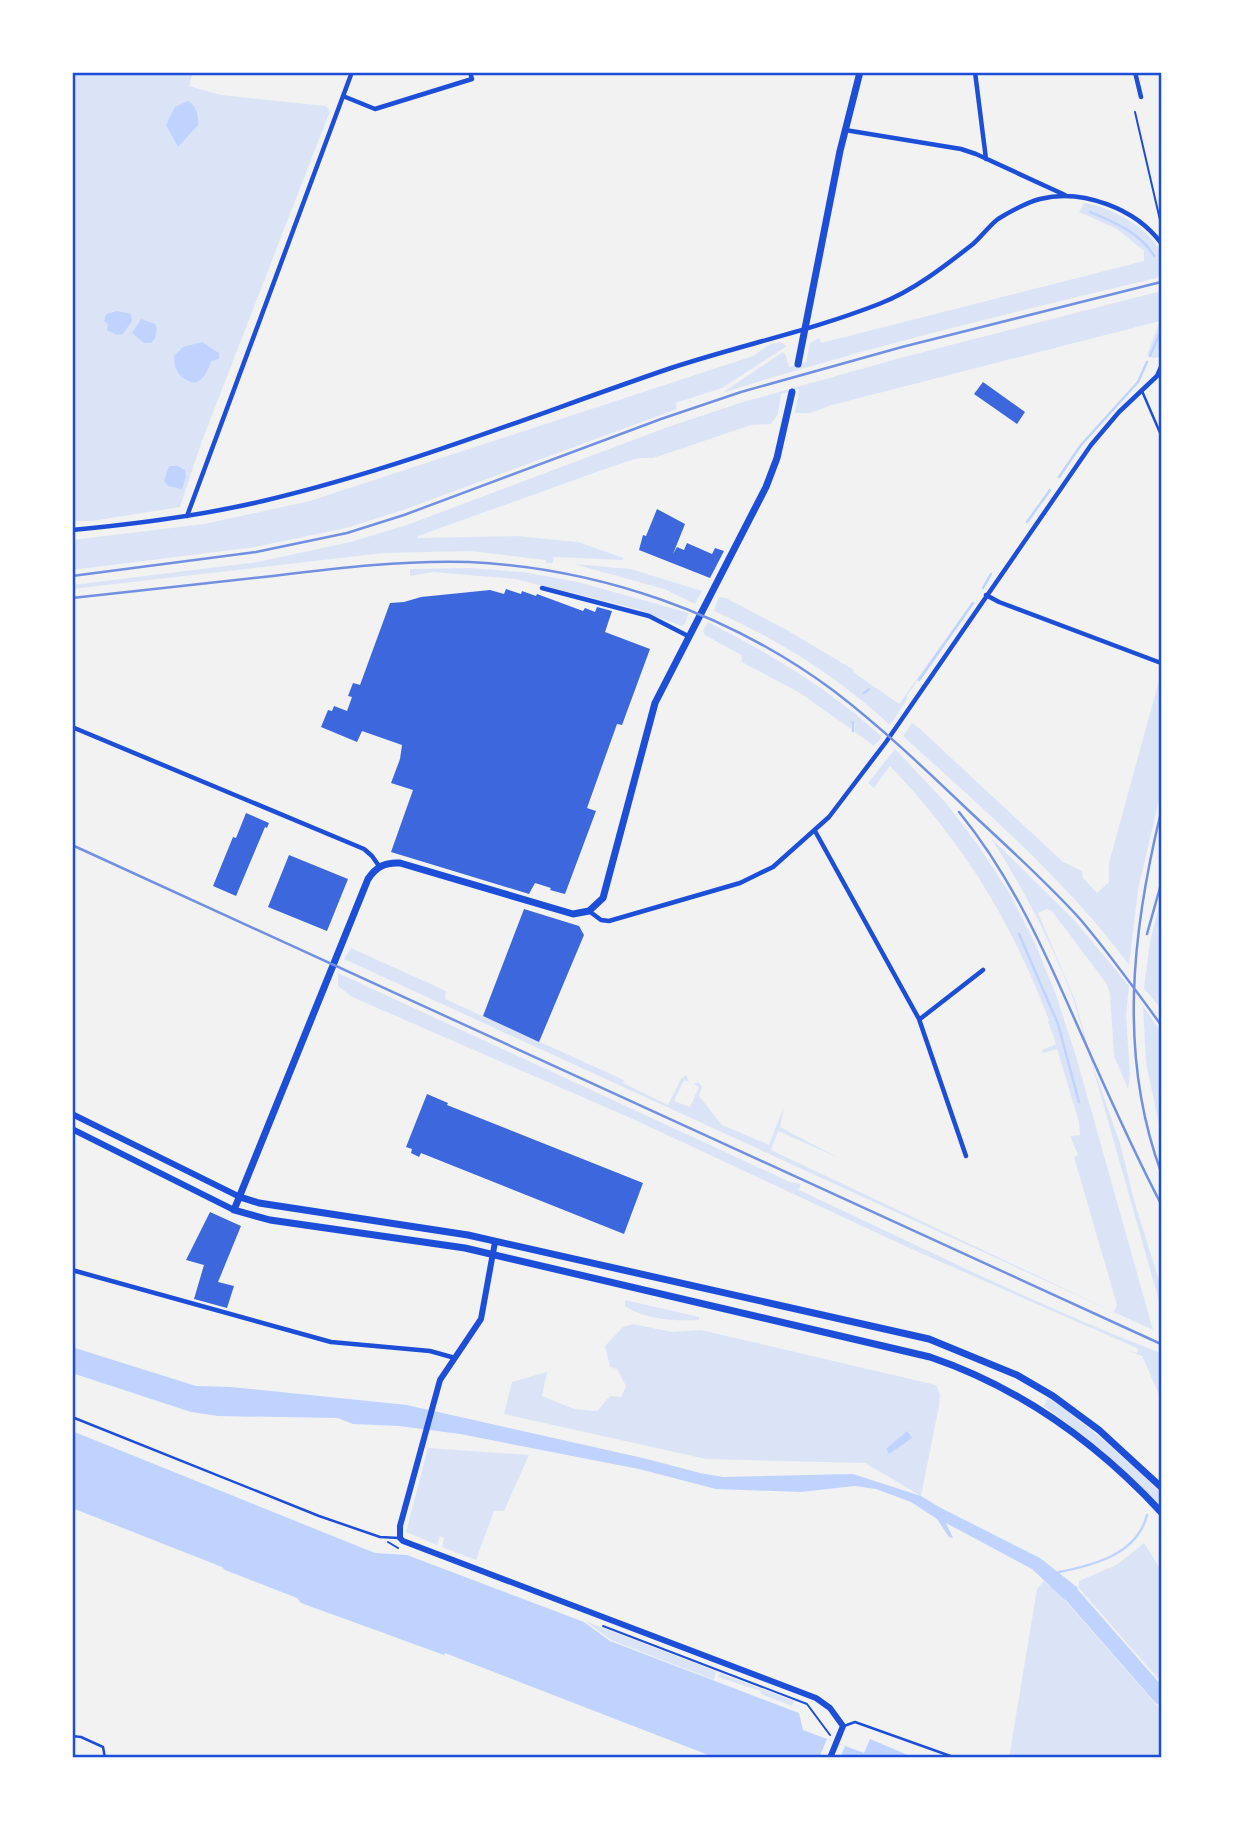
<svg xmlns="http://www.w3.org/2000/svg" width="1233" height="1830" font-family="Mulish,sans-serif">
	<rect width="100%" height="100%" fill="#f2f2f2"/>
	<!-- green -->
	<path fill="#dbe4f7" d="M72,72H193L189,86L221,95L326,106L330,111L202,441L180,507L92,521H72Z
		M1084,203C1107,205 1154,230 1161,254C1163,261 1161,270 1161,277C1014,312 867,347 722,393L783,352L786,355L789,367L806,362L810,343L819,338L821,343L1144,261V251L1117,229L1079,212Z
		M1161,291L1160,357L1153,358L1147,355L1160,321L832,405L810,413H795L799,389L781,394L778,414L771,424L751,425L653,458H639L622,463L418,536V538L517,536L578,542L624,558L622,560L554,557L553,563H546V560L470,551L384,553L72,589V585L258,562L350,542L407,525L665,428L743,402L904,357Z
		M781,342L787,346L722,388L676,403L677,409L403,510L346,528L255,547L72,570V540L204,524L310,501L753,356L770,344Z
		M574,564L631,569L702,591L695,604L664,589Z
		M469,568L523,572L578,582L689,613L685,624L681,626L637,609L515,579L433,572L410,576V569Z
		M719,597L726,598L785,629L854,670L853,672L899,704L972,602L906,697L908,698L890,725C838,677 778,639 714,611Z
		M708,622C770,654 830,689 882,737L874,746L855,732V723L852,721L851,729L800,693L742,662L741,655L705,635L703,631Z
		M1161,680V791L1138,890L1129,965C1065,879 982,808 903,736L912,723L919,728L1063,862L1082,871L1083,878L1097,893L1109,882V863L1158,684Z
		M895,749L947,804L980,848L1010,894L1035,943L1056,995L1076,1056L1153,1330L344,959L351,948L446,991L445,999L624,1080L623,1083L668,1105L681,1079L686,1075L689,1082L684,1080L674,1101L690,1107L699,1087L694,1084L698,1082L702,1087L699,1096L722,1125L769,1145L784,1106L780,1127L839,1158L778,1131L771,1150L1114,1312L1117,1305L1074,1157L1078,1155L1070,1136L1080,1135L1079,1122L1057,1049L1043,1053L1042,1050L1056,1044L1048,1022L1049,1020C1010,919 965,845 890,766L874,788L868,783Z
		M991,838L1076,922L1129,986L1126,1015L1130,1075L1128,1089L1114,1056L1110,993L1106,983L1052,911L1047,909L1038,913L1075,1000L1095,1072L1120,1143L1134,1200L1161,1287V1308L1074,1001C1052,943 1024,890 991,838Z
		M1161,898V1009L1144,988L1150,942Z
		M338,973L790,1182L801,1184L799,1190C919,1246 1038,1306 1161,1353V1399L1142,1356L1124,1349L1137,1353L1139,1349L907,1247L635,1120L352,997L338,986Z
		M1143,1006L1161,1032V1134L1146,1063Z
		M625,1300L699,1317V1320C675,1321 645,1320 625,1306Z
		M633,1324L672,1332L701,1330L936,1385L940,1395L939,1406L921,1496L865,1463L706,1459L504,1414L512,1382L547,1372L542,1396L574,1409L597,1411L610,1396L621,1397L626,1386L617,1369L610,1367L605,1346L623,1327Z
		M1050,1398C1089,1427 1127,1458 1161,1493V1506L1097,1446L1044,1406L1047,1399Z
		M428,1448L529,1455L504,1511H494L476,1560L442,1547L444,1538L440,1536L437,1545L406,1532Z
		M1144,1543L1161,1570V1682L1078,1587L1079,1581L1118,1564Z
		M1044,1581L1063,1598L1161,1710V1758H1009L1037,1589Z
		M585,1621L716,1671L714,1680L611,1640Z
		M720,1673L794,1701L792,1706L761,1694V1691L718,1677Z"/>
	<!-- water -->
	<path fill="#bfd3fe" d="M188,101C196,105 199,117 198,125L178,147L166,125L175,107Z
		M117,311L131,314L132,321L123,334L117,335L107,330L108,324L104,321L106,314Z
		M141,319L155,324L157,328L155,338L151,343H144L132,333Z
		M202,342L219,353V359L211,361C208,370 203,381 194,383C180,379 174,371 174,356L183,347Z
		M169,466H178L185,470L186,477L182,489L168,486L164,481Z
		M72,1347L196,1386L231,1387L407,1405L647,1459L700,1473L723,1477L853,1474L921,1496L941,1508L1040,1558L1078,1588L1065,1600L1032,1569L946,1523L953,1538L949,1537L937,1519L911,1502L876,1489L855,1486L801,1492L716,1489L639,1469L460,1434L399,1426L353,1424L338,1418L218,1416L191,1412L72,1373Z
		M72,1431L375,1553L407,1555L584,1622L610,1641L799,1713L803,1730L864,1753L870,1739L915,1758H716L445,1653L444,1655L301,1603L297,1598L225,1570L222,1567L72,1508Z
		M907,1431L912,1438L889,1454L886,1449Z"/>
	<!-- pier -->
	<path fill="#f2f2f2" d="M827,1739L845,1746L840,1758H819Z"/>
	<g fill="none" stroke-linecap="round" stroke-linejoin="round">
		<!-- stream -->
		<path stroke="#bfd3fe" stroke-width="2.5" d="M1090,212C1114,222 1141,233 1154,256
			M1150,356L1161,331
			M1059,477L1081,445L1138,382L1147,362
			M1027,522L1050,490
			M983,588L991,574
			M919,680L973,603
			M864,693L869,689
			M853,731V722
			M1019,934L1058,1024L1079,1102
			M1059,1572C1095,1565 1137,1554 1147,1515"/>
		<!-- river -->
		<path stroke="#bfd3fe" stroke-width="16" d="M1057,1582L1071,1594L1161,1697"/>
	</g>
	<!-- building -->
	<path fill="#3d67dc" d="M983,382L1025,412L1017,424L974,394Z
		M657,509L685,524L673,554L677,547L684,550L687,543L712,554L715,548L724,551L710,578L639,550L643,535L646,536Z
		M506,589L521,594L522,591L536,596L537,594L583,611L585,608L595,612L597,607L612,611L605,632L650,649L622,725L617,724L587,808L596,811L565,894L550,890L551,888L535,883L529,894L391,852L413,790L391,783L400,759L402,745L362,731L357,742L321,727L328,710L332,711L334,706L347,711L352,697L348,696L353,683L360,685L390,603L404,602L421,597L490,590L504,594Z
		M246,813L269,823L267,828L265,827L236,896L213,886L233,837L236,838Z
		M289,855L348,879L327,931L268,907Z
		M524,909L579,926L584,935L539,1042L483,1016Z
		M427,1094L448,1103L447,1105L643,1183L624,1234L421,1153L419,1157L411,1153L412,1149L406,1147Z
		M210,1212L241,1226L218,1282L234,1286L227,1308L194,1299L204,1265L186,1260Z"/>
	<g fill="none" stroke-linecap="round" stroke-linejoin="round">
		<!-- path -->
		<path stroke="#1d4ed8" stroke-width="2" d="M1135,112L1160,220V232
			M388,1542L398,1548
			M603,1626L807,1704L830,1735"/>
		<!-- service -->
		<path stroke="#1d4ed8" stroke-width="2.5" d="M1142,391L1161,435
			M72,1417L319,1516L380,1537L399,1538
			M844,1726L855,1722L956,1758
			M72,1736L81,1737L103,1747L105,1758"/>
		<!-- minor -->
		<path stroke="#1d4ed8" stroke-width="4.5" d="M975,72L986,159
			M1135,72L1141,97
			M343,96L375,109L472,79L470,72
			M845,130L961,149L976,154L1065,195
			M187,516L352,72
			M72,530C136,524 200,516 263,501C403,468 536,414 671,368C741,345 810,331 879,304C913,291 945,266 973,244C982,236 989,226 998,219C1009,212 1028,202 1040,199C1082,188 1136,209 1161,243
			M542,588L649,616L688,636
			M986,595L999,602L1161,663
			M72,727L364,849L372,856L379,866
			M815,831L919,1019L966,1156
			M589,911L601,920L609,921L740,883L773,867L829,817L886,742L1091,445L1119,412L1157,376L1161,367
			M920,1019L983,970
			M72,1270L331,1342L430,1351L455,1358"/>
		<!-- secondary -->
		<path stroke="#1d4ed8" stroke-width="6" d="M72,1114L240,1197
			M72,1129L234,1210
			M495,1242L481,1319L440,1380L400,1526V1538L403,1541L816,1698L830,1708L843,1726L830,1758"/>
		<!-- primary -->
		<path stroke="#1d4ed8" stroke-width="7" d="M798,364L840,151L860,72
			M792,392L777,458L766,487L655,703L603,898L589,911L573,914L400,863C385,862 376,867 368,879L234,1210L270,1220L465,1248L930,1357C1021,1388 1096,1442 1161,1512
			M240,1197L259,1203L468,1235L929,1339L1017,1375L1053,1396L1099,1430L1161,1487"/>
		<!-- rail -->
		<path stroke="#7290e2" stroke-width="2.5" d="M72,576L256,552L347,533L404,515L661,419L741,392L902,347L1161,282
			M72,598C139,591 206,583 273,576C338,568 403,560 469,562C599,568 729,613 834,691C881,727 924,768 967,809C1005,845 1045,880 1080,919C1109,953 1135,989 1161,1025
			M959,812C1008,872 1040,941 1071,1011C1100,1076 1128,1141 1161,1204
			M1161,812C1132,931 1118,1055 1161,1172
			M72,845L1161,1344
			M1147,934L1161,884"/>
	</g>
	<!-- border -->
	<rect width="1233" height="1830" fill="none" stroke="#ffffff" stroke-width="147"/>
	<rect x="74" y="74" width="1086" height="1682" fill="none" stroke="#1d4ed8" stroke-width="2.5"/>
</svg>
